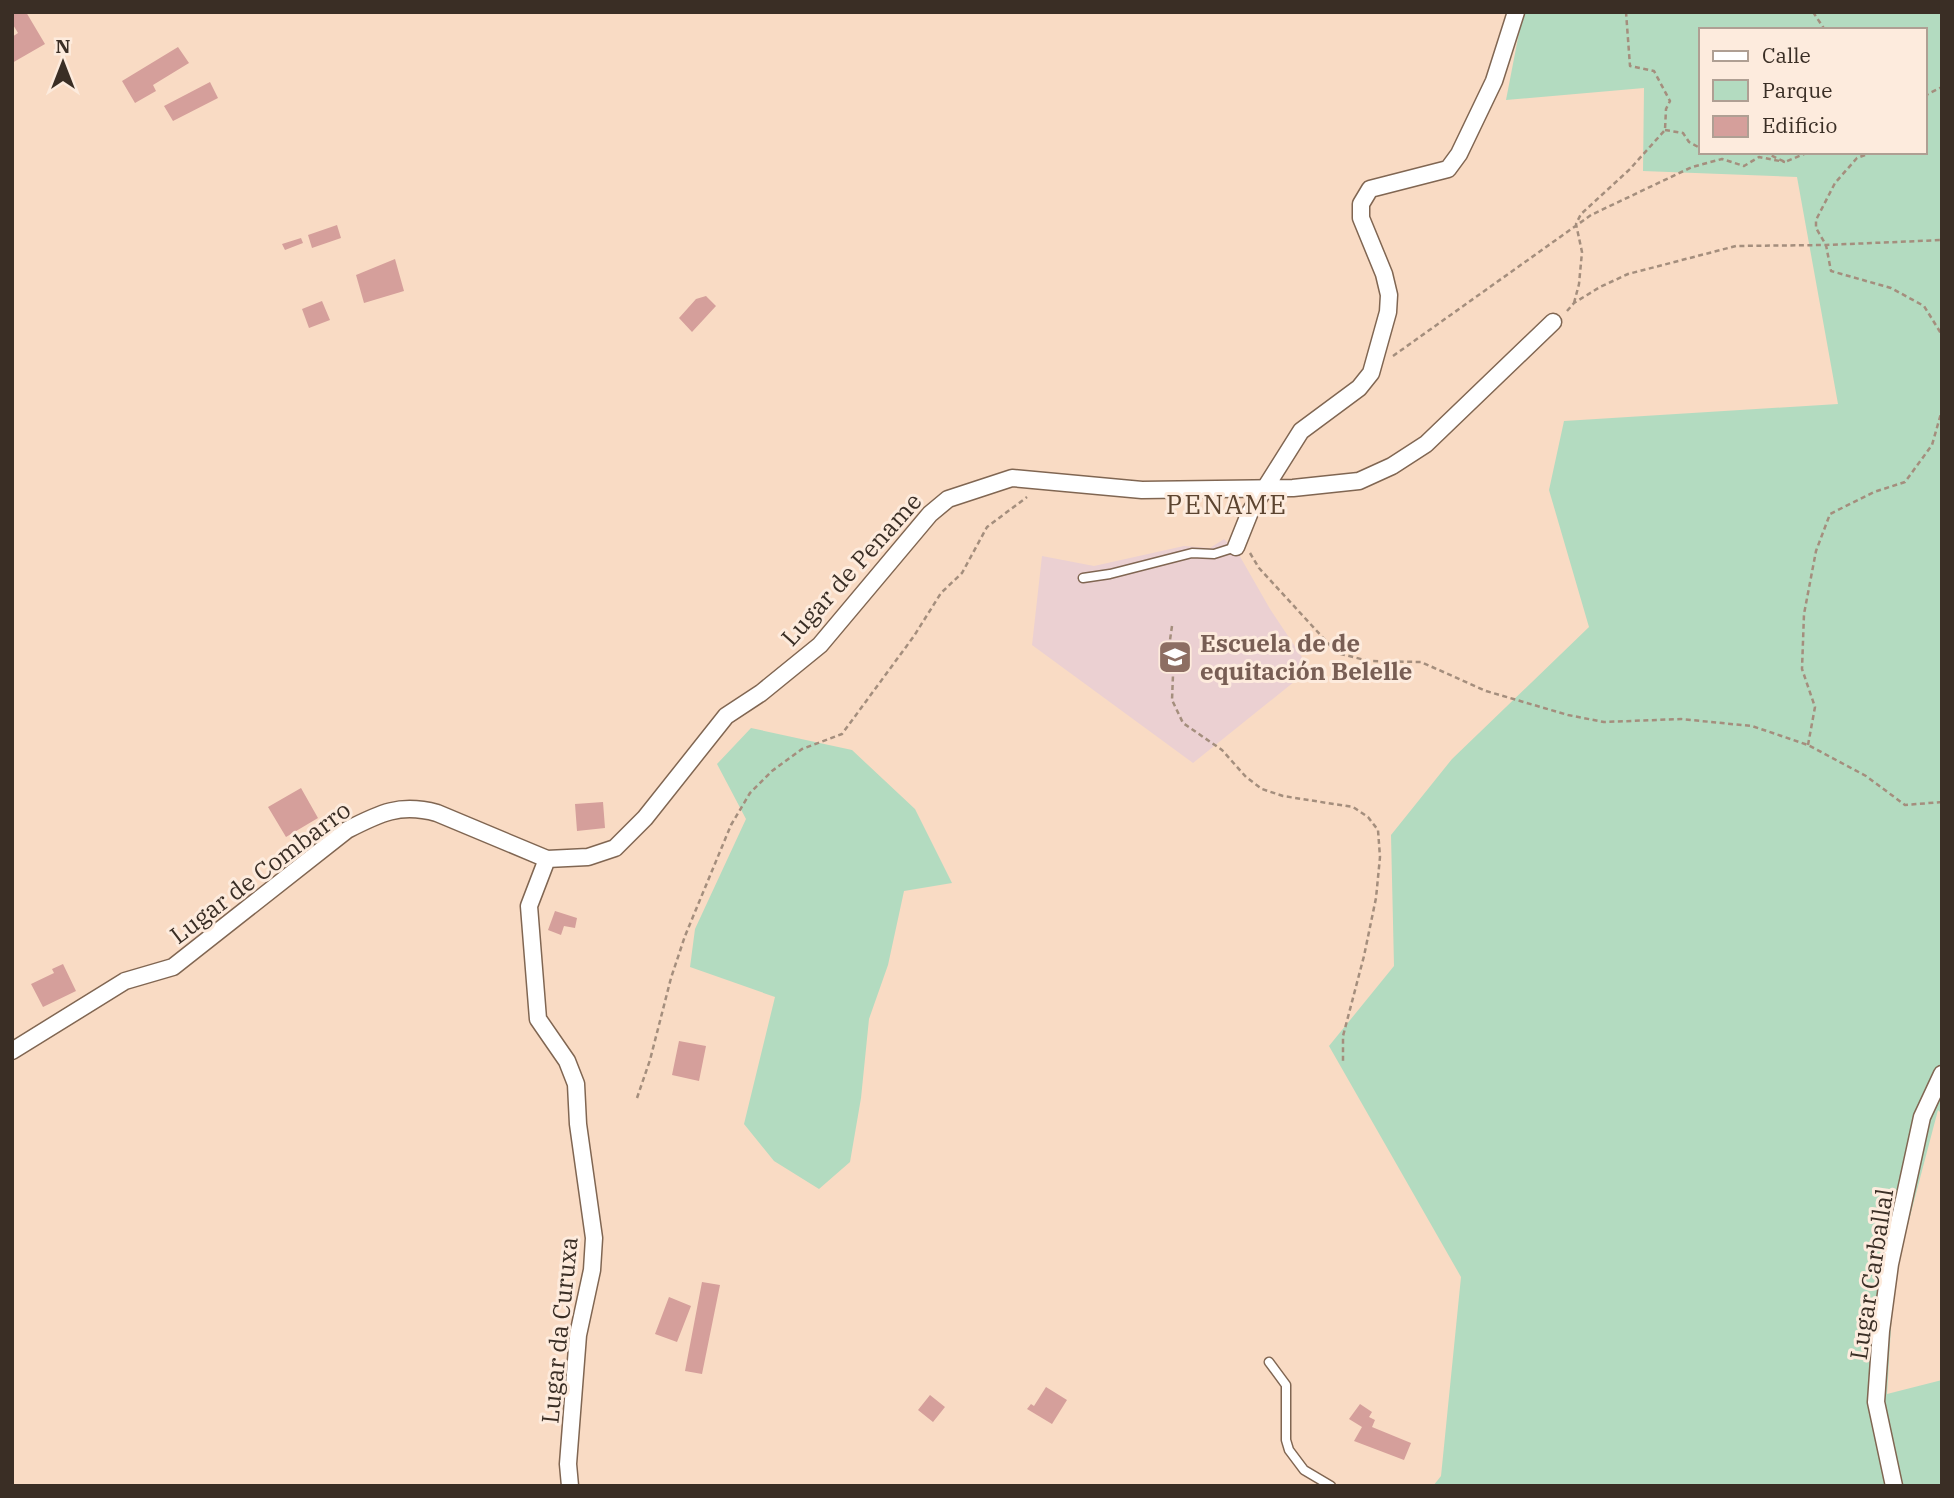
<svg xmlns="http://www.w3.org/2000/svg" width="1954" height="1498" font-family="'IBM Plex Serif',serif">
	<rect width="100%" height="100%" fill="#f9dbc4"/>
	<!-- education -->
	<path fill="#ebd0d2" d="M1224,539L1238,553L1270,609L1310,669L1193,763L1032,645L1042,556L1094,566L1184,546L1210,548Z"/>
	<!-- green -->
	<path fill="#b3dbc0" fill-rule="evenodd" d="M1523,12H1942V1114L1938,1110L1894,1277L1887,1394L1942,1380V1486H1433L1441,1476L1461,1277L1329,1046L1394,966L1391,835L1452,759L1589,627L1549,490L1564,421L1838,404L1797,177L1643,171L1644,88L1506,100ZM1700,30H1924V152H1700Z
		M751,728L852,750L915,809L952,883L904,891L888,965L869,1019L861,1098L850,1162L819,1189L774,1161L744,1124L775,997L690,967L695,929L746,819L717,764Z"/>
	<!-- building -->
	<path fill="#d59f9b" d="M12,12H26L45,44L12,63V37L18,33L12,23Z
		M178,47L189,63L153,85L156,91L135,103L122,81Z
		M210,82L218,98L173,121L164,106Z
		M337,225L341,238L312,248L308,235Z
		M301,238L303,243L285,250L282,244Z
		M395,259L404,291L364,303L356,275Z
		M706,296L716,306L692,332L679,318L696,299Z
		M322,301L330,320L309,328L302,309Z
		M301,788L318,818L286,837L268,807Z
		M603,802L605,828L577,831L575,804Z
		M555,911L577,918L575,928L564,926L561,935L548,930Z
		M63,964L76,991L43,1007L31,984L54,973L52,969Z
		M679,1041L706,1046L699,1081L672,1075Z
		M702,1282L720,1285L702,1374L685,1371Z
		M669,1297L691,1306L677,1342L655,1334Z
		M1046,1387L1067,1400L1052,1424L1027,1409L1031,1404L1034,1406Z
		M930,1395L945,1407L933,1422L918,1410Z
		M1360,1404L1372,1412L1369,1417L1375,1420L1372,1427L1411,1443L1404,1460L1354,1441L1362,1427L1349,1419Z"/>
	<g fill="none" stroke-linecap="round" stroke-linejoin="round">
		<!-- service casing -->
		<g stroke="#806652" stroke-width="11">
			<path id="service" d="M1083,578L1110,574L1192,553L1214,554L1236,547
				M1269,1362L1286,1385V1440L1289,1450L1304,1470L1331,1486"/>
		</g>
		<!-- minor casing -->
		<g stroke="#806652" stroke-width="19">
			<path id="minor" d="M1236,547L1250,512L1301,431L1359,388L1371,373L1388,312L1389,295L1384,274L1361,218V204L1370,189L1448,169L1459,154L1494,81L1516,12
				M547,859L529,906L538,1019L567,1061L576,1084L578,1124L594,1238L592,1270L578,1335L568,1464L570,1486
				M12,1051L125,981L173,967L347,830C380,813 400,803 437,813L547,859L588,857L615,848L645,818L726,716L761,693L820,645L930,514L948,499L1012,478L1142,490L1293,488L1359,481L1392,466L1426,444L1553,322
				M1894,1486L1876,1402L1881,1331L1890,1264L1922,1117L1942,1074"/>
		</g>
		<!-- path -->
		<path stroke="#a48e7d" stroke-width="2.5" stroke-dasharray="5 3.5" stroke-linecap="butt" d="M1813,12L1825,30
			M1924,96L1942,87
			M1665,130L1683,133L1689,142L1700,148
			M1764,152L1785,162L1809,152
			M1873,152L1857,158L1835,183L1816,220V228L1826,245L1831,271L1891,288L1924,306L1942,335
			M1574,303L1579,284L1582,252L1576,224L1581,214L1630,169L1665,130L1666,109L1670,101L1654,71L1630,66L1626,12
			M1567,311L1574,303L1600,287L1628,274L1736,246L1826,245L1942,240
			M1393,356L1591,215L1692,167L1722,159L1744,166L1759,157L1785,162
			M1250,553L1259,568L1337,653L1369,661L1421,662L1486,691L1568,715L1604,722L1681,719L1752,726L1808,745L1866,776L1905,805L1942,802
			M1172,626L1169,647L1173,675L1172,700L1183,723L1222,750L1246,777L1262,789L1283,796L1353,807L1368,817L1378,830L1380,857L1376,898L1364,956L1343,1036V1062
			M1808,745L1815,707L1802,669L1804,614L1816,551L1830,514L1874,492L1905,482L1932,445L1942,410
			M637,1098L650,1060L671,978L685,936L731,825L750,793L772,771L802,749L842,734L914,636L941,593L962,573L987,527L1027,497"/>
		<!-- service -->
		<use href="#service" stroke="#fff" stroke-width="8"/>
		<!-- minor -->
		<use href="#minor" stroke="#fff" stroke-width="16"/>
	</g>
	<!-- icons -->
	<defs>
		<g id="school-square" transform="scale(1.75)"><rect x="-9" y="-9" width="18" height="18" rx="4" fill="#8d6e63" stroke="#fdebdd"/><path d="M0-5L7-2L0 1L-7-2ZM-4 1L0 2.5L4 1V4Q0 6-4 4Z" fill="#fff"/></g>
	</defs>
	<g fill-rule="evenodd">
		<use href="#school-square" x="1175" y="657"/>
	</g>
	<g text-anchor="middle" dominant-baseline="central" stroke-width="6" stroke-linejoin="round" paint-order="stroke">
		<!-- street labels -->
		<g font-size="24" fill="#3a2e25" stroke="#fdebdd">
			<text transform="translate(851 569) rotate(-48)">Lugar de Pename</text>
			<text transform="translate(260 872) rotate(-37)">Lugar de Combarro</text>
			<text transform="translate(1871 1274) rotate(-81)">Lugar Carballal</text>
			<text transform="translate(559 1330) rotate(-84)">Lugar da Curuxa</text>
		</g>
		<!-- education labels -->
		<g font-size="24" font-weight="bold" fill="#785e54" stroke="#fdebdd" text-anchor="start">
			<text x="1200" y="643">Escuela de de<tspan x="1200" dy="28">equitación Belelle</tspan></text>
		</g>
		<!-- neighbourhood labels -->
		<g font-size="26" letter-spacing="2" fill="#5c4430" stroke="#fdebdd">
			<text x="1227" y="504">PENAME</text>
		</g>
	</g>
	<!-- border -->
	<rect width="1954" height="1498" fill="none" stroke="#3a2e25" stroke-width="28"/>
	<!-- legend -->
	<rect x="1699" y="28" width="228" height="126" fill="#fdebdd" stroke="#af9f93" stroke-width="2"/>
	<rect x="1713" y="51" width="35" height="10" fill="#ffffff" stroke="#af9f93" stroke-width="2"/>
	<text x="1762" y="63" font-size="21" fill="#3a2e25">Calle</text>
	<rect x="1713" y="80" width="35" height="21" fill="#b3dbc0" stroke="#af9f93" stroke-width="2"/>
	<text x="1762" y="98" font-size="21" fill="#3a2e25">Parque</text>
	<rect x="1713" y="116" width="35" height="21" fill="#d59f9b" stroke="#af9f93" stroke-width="2"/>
	<text x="1762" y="133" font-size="21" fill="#3a2e25">Edificio</text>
	<!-- north arrow -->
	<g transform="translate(63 63)" stroke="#fdebdd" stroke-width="5" paint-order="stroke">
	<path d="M0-5L12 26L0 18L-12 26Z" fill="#3a2e25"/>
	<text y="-10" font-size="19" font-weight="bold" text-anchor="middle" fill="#3a2e25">N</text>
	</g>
</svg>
